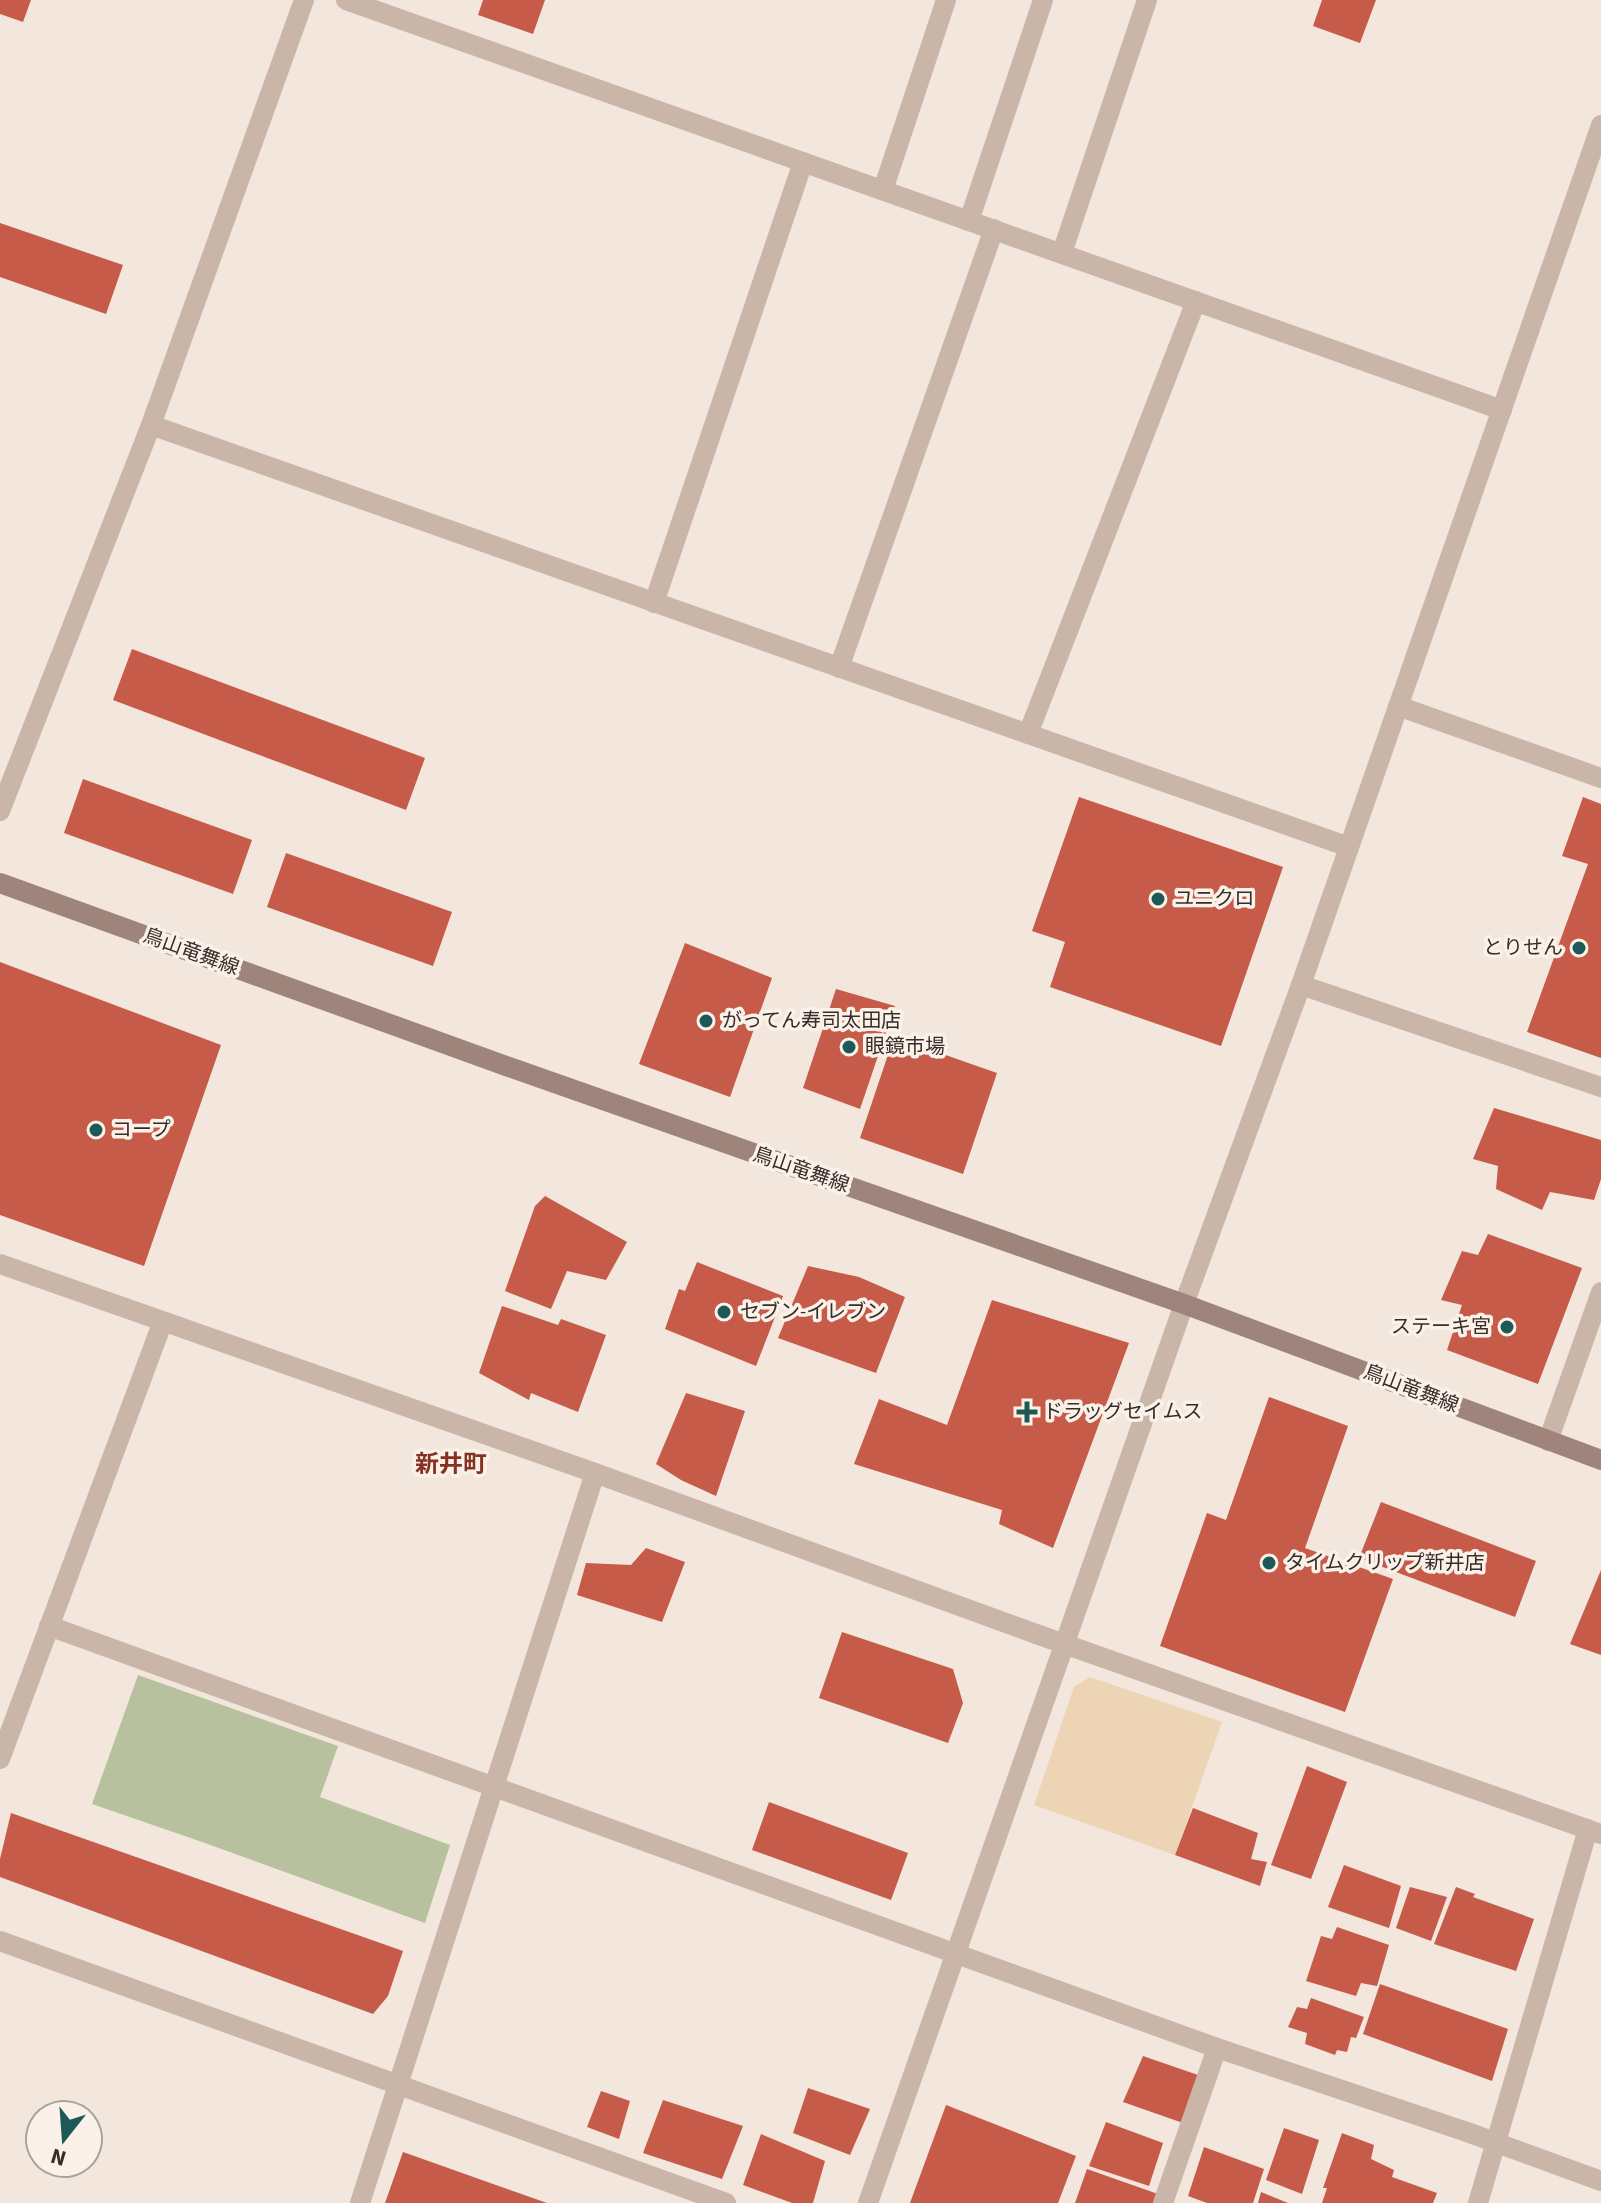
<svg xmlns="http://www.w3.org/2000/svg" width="1601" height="2203" font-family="'Source Sans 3','Noto Sans JP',sans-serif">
	<rect width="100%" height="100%" fill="#f2e6dd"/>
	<!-- green -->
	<path fill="#b8c19d" d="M138,1675L338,1746L320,1797L450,1845L425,1923L205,1843L92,1804Z"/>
	<!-- sand -->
	<path fill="#edd4b4" d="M1090,1677L1222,1722L1175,1855L1034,1805L1074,1687Z"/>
	<!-- building -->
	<path fill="#c55b48" d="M0,0H31L23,22L0,14Z
		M483,0H545L533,34L478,15Z
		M1322,0H1376L1360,43L1313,26Z
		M0,223L123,265L106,314L0,277Z
		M132,649L425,758L406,810L113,700Z
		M83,779L252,840L233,894L64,833Z
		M1079,797L1283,867L1221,1046L1050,987L1065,942L1032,931Z
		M1583,797L1601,804V1058L1527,1032L1588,864L1562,856Z
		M286,853L452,912L433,966L267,907Z
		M685,943L772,978L730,1097L639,1064Z
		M0,962L221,1045L144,1266L0,1215Z
		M836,989L895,1006L860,1109L803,1088Z
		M894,1037L997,1073L963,1174L860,1138Z
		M1494,1108L1601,1140V1179L1594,1200L1550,1192L1542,1210L1496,1189L1498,1166L1473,1159Z
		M545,1196L627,1242L606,1280L567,1271L551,1309L505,1291L535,1206Z
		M1488,1234L1582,1268L1538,1384L1447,1350L1462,1305L1441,1300L1462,1251L1478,1255Z
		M697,1262L783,1296L756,1366L665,1329L679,1289L685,1291Z
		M808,1266L859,1277L905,1297L876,1373L778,1338Z
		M992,1300L1129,1343L1053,1548L999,1524L1002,1510L854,1464L879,1399L947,1425Z
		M502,1306L558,1325L561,1319L606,1335L578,1412L531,1393L529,1400L479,1373Z
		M686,1393L745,1411L716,1496L681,1480L656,1464Z
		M1269,1397L1348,1426L1305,1548L1393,1579L1345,1712L1160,1646L1207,1513L1226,1520Z
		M1381,1502L1536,1561L1515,1617L1359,1558Z
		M646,1548L685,1562L662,1622L577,1595L586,1563L631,1565Z
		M1601,1570V1655L1570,1644Z
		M842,1632L953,1669L963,1703L948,1743L819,1698Z
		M1307,1766L1347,1782L1311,1879L1271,1865Z
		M769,1802L908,1853L891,1900L752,1850Z
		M1193,1808L1258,1833L1251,1859L1267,1862L1260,1886L1175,1855Z
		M11,1813L403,1951L388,1996L373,2014L0,1877V1859Z
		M1344,1865L1401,1886L1389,1928L1328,1907Z
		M1410,1887L1447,1897L1431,1941L1396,1928Z
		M1456,1887L1475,1894L1473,1897L1534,1919L1516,1971L1434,1944Z
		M1337,1927L1389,1945L1377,1986L1361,1983L1356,1996L1306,1981L1321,1936L1332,1939Z
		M1380,1984L1508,2029L1492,2081L1363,2034Z
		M1311,1998L1364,2017L1356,2038L1351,2037L1347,2052L1337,2050L1335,2055L1305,2044L1307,2033L1288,2027L1297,2007L1307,2009Z
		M1143,2056L1198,2075L1183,2123L1123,2102Z
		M808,2088L870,2109L850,2155L793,2133Z
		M601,2091L630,2101L619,2139L587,2127Z
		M663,2100L743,2126L722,2179L643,2153Z
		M946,2105L1076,2156L1058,2203H910Z
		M1106,2122L1163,2143L1149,2186L1089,2166Z
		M1284,2128L1319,2140L1302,2194L1266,2180Z
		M1342,2133L1374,2145L1371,2159L1394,2170L1392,2177L1437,2193L1433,2203H1322L1327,2188H1323Z
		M761,2134L825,2161L813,2203H792L743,2185Z
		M1204,2147L1264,2169L1253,2203H1207L1188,2196Z
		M403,2152L547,2203H385Z
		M1087,2169L1158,2194L1155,2203H1075Z
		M1261,2192L1288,2203H1258Z"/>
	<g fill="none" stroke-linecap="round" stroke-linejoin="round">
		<!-- service -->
		<path stroke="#cab5a9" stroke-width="20" d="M883,190L946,0
			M969,221L1043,0
			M1062,253L1147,0
			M654,603L803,162
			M839,668L994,229
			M1028,734L1196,301
			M1548,1441L1601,1292"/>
		<!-- minor -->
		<path stroke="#cab5a9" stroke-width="20" d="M346,0L1502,410
			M151,425L1349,847
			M1398,706L1601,778
			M0,811L151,425L304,0
			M1301,985L1601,1087
			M49,1626L1217,2048L1467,2132L1601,2181
			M0,1941L726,2203
			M360,2203L595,1473
			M1163,2203L1217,2048
			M1478,2203L1588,1829"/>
		<!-- tertiary -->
		<path stroke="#cab5a9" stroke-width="20" d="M0,1264L595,1473L1039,1635L1601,1834
			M0,1759L163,1321
			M868,2203L1184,1304L1301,985L1601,125"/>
		<!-- secondary -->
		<path stroke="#9e847a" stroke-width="20" d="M0,883L509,1067L1184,1304L1601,1460"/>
	</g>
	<!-- markers -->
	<g fill="#1e5957" stroke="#faf1e9" stroke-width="3">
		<circle cx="1158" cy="899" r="8"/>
		<circle cx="1579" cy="948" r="8"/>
		<circle cx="706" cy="1021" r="8"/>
		<circle cx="849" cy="1047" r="8"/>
		<circle cx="96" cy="1130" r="8"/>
		<circle cx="724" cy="1312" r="8"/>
		<circle cx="1507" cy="1327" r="8"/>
		<path d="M1023 1400h8v8h8v8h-8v8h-8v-8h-8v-8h8z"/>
		<circle cx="1269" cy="1563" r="8"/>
	</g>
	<g text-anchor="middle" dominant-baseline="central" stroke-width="7" stroke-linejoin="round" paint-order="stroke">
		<!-- poi labels -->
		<g font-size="20" fill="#372c29" stroke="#faf1e9" text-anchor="start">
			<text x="1174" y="899">ユニクロ</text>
			<text x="1563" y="948" text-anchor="end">とりせん</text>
			<text x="722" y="1021">がってん寿司太田店</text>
			<text x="865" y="1047">眼鏡市場</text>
			<text x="112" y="1130">コープ</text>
			<text x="740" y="1312">セブン-イレブン</text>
			<text x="1491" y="1327" text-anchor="end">ステーキ宮</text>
			<text x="1043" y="1412">ドラッグセイムス</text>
			<text x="1285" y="1563">タイムクリップ新井店</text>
		</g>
		<!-- street labels -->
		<g font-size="20" fill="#372c29" stroke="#faf1e9">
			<text transform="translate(191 952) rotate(20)">鳥山竜舞線</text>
			<text transform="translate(801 1170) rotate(19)">鳥山竜舞線</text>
			<text transform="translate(1411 1389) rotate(21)">鳥山竜舞線</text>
		</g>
		<!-- quarter labels -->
		<g font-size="24" font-weight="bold" fill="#863122" stroke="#faf1e9">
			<text x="451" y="1464">新井町</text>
		</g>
	</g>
	<!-- north arrow -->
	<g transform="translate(64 2139) rotate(197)"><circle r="38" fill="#faf1e9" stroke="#aca29c" stroke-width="2"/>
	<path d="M0-6L14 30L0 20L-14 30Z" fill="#1e5957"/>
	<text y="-12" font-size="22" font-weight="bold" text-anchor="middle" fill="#372c29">N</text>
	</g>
</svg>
